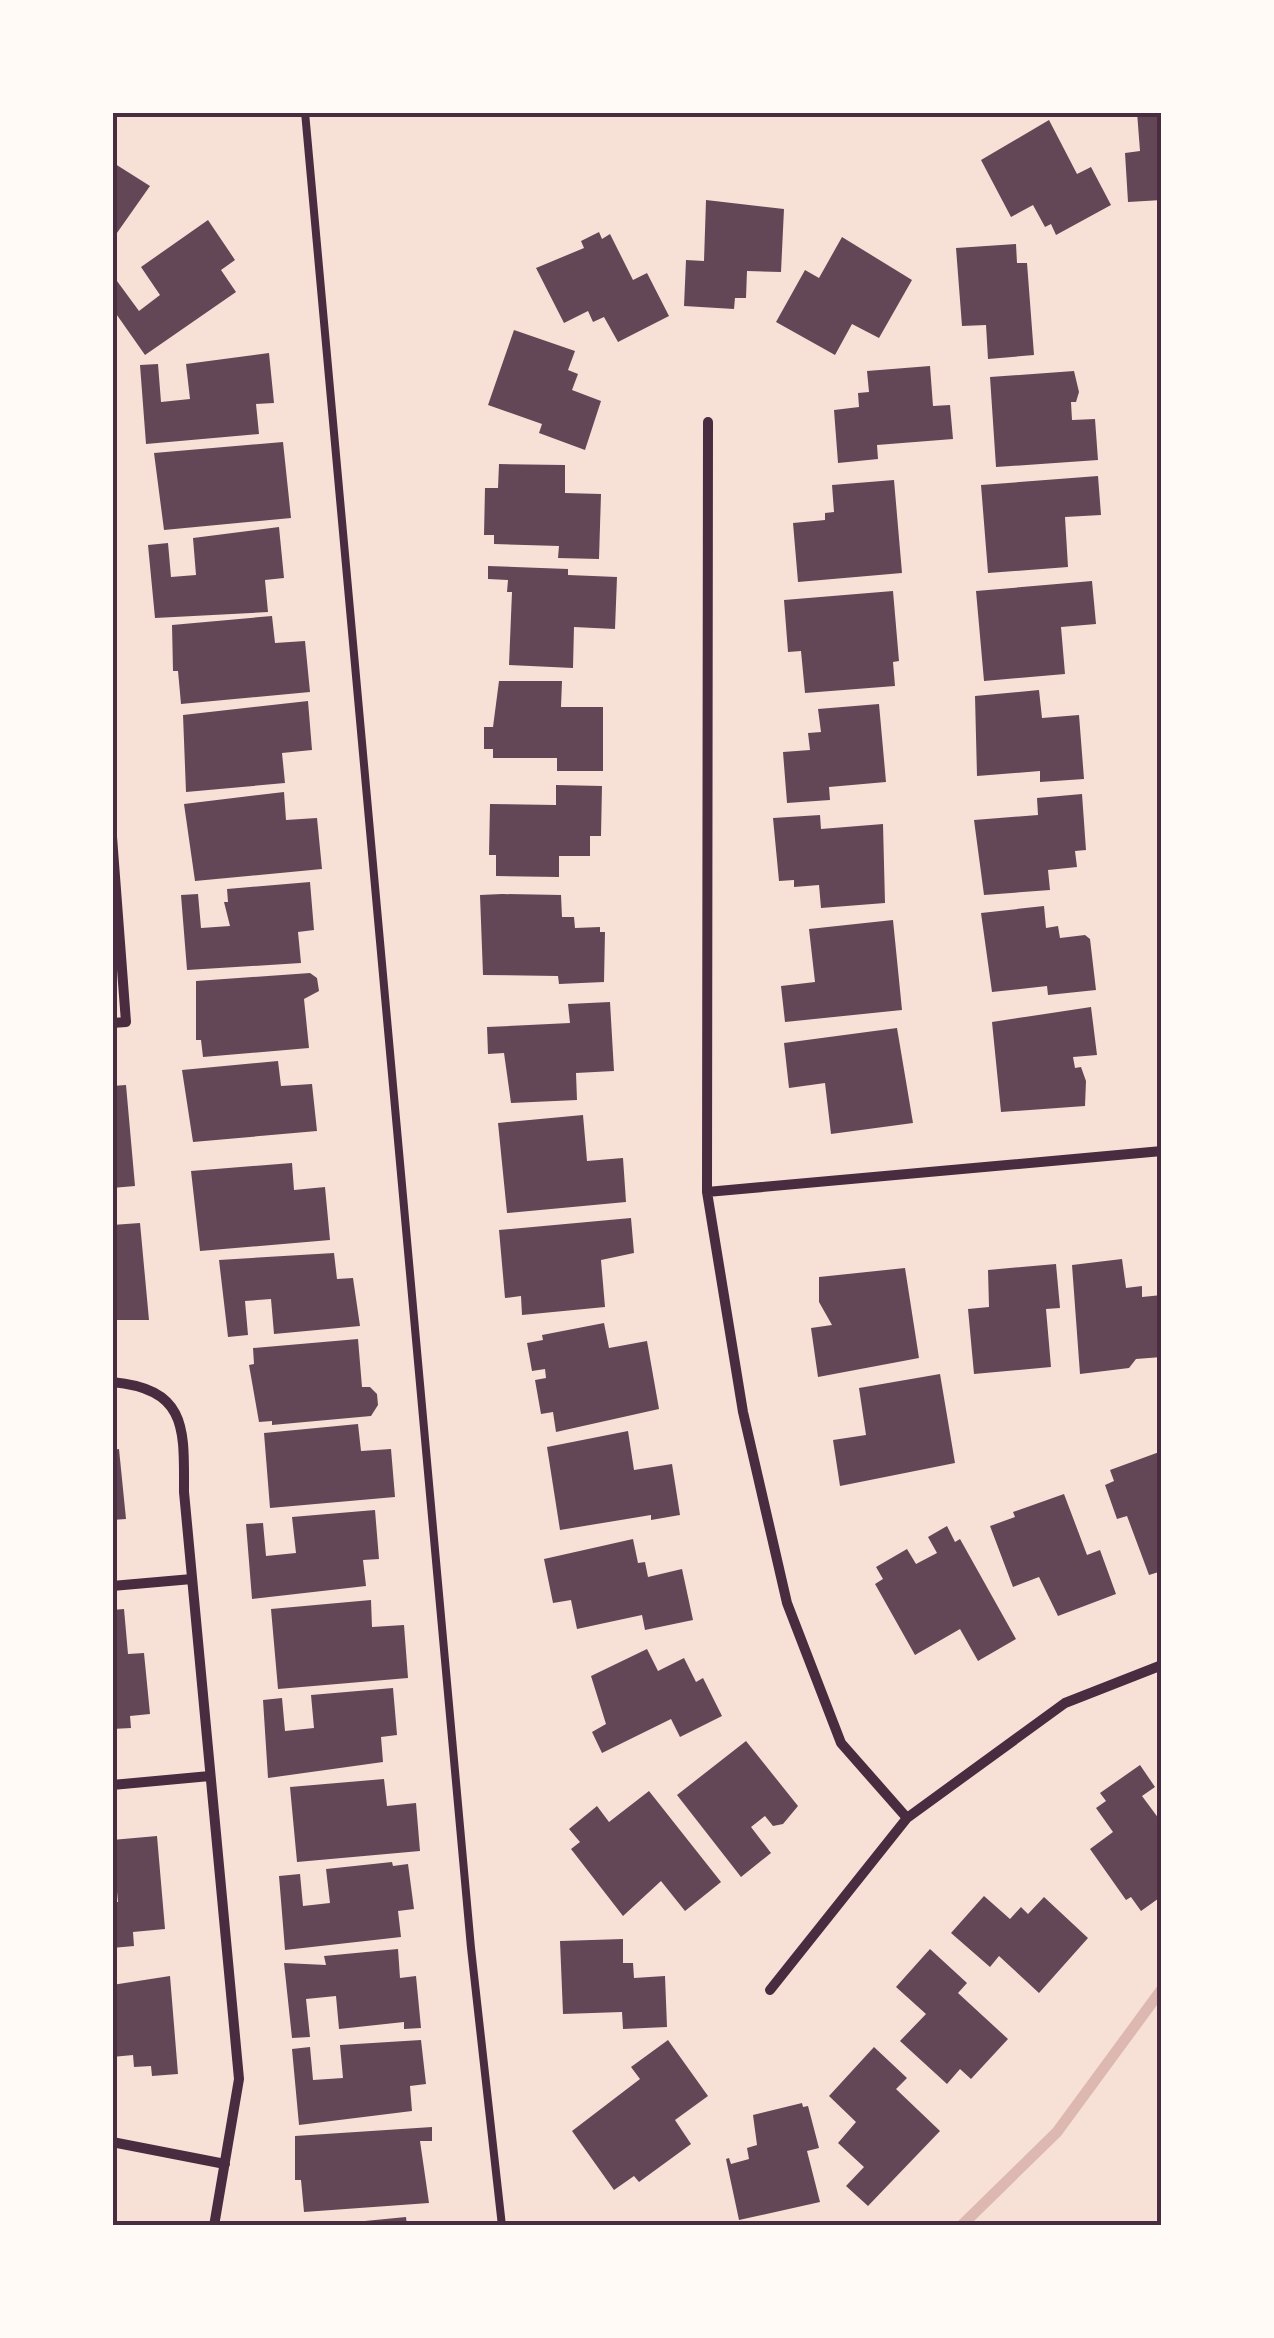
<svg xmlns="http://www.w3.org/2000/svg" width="1274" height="2338" font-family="'Roboto Serif',serif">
	<rect width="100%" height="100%" fill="#f7e1d7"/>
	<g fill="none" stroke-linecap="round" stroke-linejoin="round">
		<!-- stream -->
		<path stroke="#dcb8b0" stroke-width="11" d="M961,2226L1057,2132L1162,1989"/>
	</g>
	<!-- building -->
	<path fill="#644757" d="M1137,112H1162V200L1128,202L1125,153L1140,151Z
		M1049,120L1077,174L1091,167L1111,205L1056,235L1051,224L1045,227L1033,205L1011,217L981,160Z
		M112,162L150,186L112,240Z
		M706,200L784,209L781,272L747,271L746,298H735L734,309L684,306L686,260L704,261Z
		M208,220L235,260L221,270L236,292L145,355L112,308V284L117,281L139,311L160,295L141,267Z
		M599,232L602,239L610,234L633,280L647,273L669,316L618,342L604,317L593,322L588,311L564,323L536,268L584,248L581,241Z
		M842,237L912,280L879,338L852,324L835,355L776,322L805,270L819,278Z
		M1016,244L1017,263H1027L1034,355L988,359L986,325L962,326L956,248Z
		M514,330L575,351L568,370L578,374L572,390L601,401L585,450L539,433L542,424L488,405Z
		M269,353L274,403L256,404L259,434L146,444L140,365L158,364L161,402L190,399L186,364Z
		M930,366L933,406L950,405L953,439L877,445L878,459L838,463L834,410L859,407L858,393L869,392L867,371Z
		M1074,371L1079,392L1076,402H1071L1072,420L1095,419L1098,460L996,467L990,377Z
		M283,442L291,518L164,530L154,453Z
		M499,464L565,465V493L601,494L599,559L558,558L559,546L494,544V535H484L485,488H498Z
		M1098,476L1101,515L1065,517L1068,567L988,573L981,485Z
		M894,480L902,573L798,582L793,523L825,520V513L834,512L832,485Z
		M279,527L284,578L265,580L268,612L155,618L148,545L168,543L171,577L196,575L193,538Z
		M488,566L568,569V575L617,577L615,629L574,627L573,668L509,665L512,592H507L508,580L488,579Z
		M1092,581L1096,624L1061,627L1065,674L984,681L976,591Z
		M893,591L899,661L893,662L895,686L805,693L801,651L788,652L784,600Z
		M272,616L275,643L305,641L310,692L181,704L178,671H173L172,625Z
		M499,681H562L561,707H603V771H557V758H493V749H484V727H493Z
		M1039,690L1042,718L1079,715L1084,779L1040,782V771L977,776L975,696Z
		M308,701L312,750L282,753L285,783L186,792L183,715Z
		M879,704L886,782L829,787L830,800L787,803L783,752L810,750L808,733L821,732L818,709Z
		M556,785L602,786L601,836H590V856H559V877L496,876V855H489L490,804L556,805Z
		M284,792L286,820L317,818L322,869L195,881L184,804Z
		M1082,794L1086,850L1075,851L1077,867L1048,870L1050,890L984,895L974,820L1038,815L1037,798Z
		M820,815L821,829L883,824L885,903L821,908L819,885L794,887V880L779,881L773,818Z
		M310,882L314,930L298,932L301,963L187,970L181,895L198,894L201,928L230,926L224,902H228L227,889Z
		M502,894L561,895L562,917H574L575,928L600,927V932H605L604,982L559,984L558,976L483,975L480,895Z
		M1044,906L1046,928L1058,926L1060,938L1085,935L1090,939L1096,990L1048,995L1047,986L992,992L981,913Z
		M893,920L902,1010L785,1022L781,986L815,982L809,929Z
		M310,973L317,978L319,991L304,999L309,1048L203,1057L201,1040H196V981Z
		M610,1002L614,1071L576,1073L577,1100L511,1103L504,1053L488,1054L487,1027L570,1023L568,1004Z
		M1091,1007L1097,1055L1073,1057L1075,1068L1081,1067L1086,1081L1085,1106L1001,1112L992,1022Z
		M897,1028L913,1123L831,1134L825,1083L789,1088L784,1043Z
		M278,1061L281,1086L312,1084L317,1131L193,1142L182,1070Z
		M126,1085L135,1186L112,1188V1086Z
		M583,1115L587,1161L623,1158L626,1202L507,1213L498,1123Z
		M292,1163L294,1190L325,1187L330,1240L200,1251L191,1171Z
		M631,1218L634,1253L601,1260L605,1307L522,1315L521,1296L505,1298L499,1230Z
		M140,1223L149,1320H112V1225Z
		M334,1253L337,1279L353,1278L360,1326L274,1334L271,1299L245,1301L248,1335L228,1337L219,1260Z
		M1122,1259L1126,1288L1142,1286V1297L1162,1295V1357L1136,1359L1129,1368L1080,1374L1072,1265Z
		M1056,1264L1060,1308L1046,1309L1051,1367L974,1374L968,1309L989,1307L988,1270Z
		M905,1268L919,1358L818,1377L811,1328L832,1325L819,1302V1277Z
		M604,1323L609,1348L647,1341L659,1409L556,1432L553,1412L541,1414L535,1380L546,1378L545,1369L532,1371L527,1343L543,1340L542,1335Z
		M358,1339L362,1387H370L377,1394L378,1405L371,1416L272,1425V1421L259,1422L249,1365L254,1364L253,1348Z
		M940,1374L955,1463L840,1486L833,1440L866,1435L859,1388Z
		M358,1424L361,1451L391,1449L395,1497L270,1508L264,1433Z
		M628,1431L634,1470L672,1464L680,1515L651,1520V1515L560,1530L547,1447Z
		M119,1449L126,1519L112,1520V1450Z
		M1162,1451V1571L1149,1575L1127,1516L1117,1519L1105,1485L1114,1481L1110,1470Z
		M1064,1494L1087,1555L1100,1550L1116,1594L1058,1616L1039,1577L1013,1587L990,1526L1015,1517L1013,1512Z
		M375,1510L379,1559L363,1560L366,1586L252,1599L246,1524L263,1523L266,1556L296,1553L292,1517Z
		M947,1526L955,1542L960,1539L1016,1639L978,1661L960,1629L915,1655L875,1584L883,1579L876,1567L907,1549L916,1564L937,1553L928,1537Z
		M633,1539L638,1563L645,1562L648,1577L682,1569L693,1620L645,1630L642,1615L577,1629L571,1600L553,1603L544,1559Z
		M371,1600L372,1627L404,1625L408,1678L278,1689L271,1609Z
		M124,1609L128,1654L144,1653L150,1714L130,1716L131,1728L112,1729V1610Z
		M647,1649L658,1671L684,1658L696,1682L703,1678L722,1716L680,1737L671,1719L602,1753L592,1732L606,1724L591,1676Z
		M393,1688L397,1735L381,1737L383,1762L268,1778L263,1700L282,1698L285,1731L314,1728L311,1695Z
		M746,1741L798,1806L783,1824L773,1826L765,1816L751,1827L771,1853L741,1877L677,1795Z
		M1140,1765L1155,1787L1142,1796L1162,1823V1896L1141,1911L1131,1897L1126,1900L1090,1849L1113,1832L1096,1808L1106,1801L1100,1793Z
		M384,1779L387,1806L416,1803L420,1851L297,1862L290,1787Z
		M649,1791L721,1882L685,1911L661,1881L623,1916L571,1849L580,1842L569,1829L597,1806L609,1822Z
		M157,1836L165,1929L133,1932L134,1946L112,1948V1902H118L112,1840Z
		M392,1862L393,1866L408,1864L414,1909L398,1911L401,1937L285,1950L279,1876L300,1874L303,1906L330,1903L326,1869Z
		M984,1896L1010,1919L1021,1907L1028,1914L1044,1897L1088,1938L1039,1993L999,1956L990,1967L951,1933Z
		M623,1939V1963H633L634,1978L665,1976L667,2027L623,2029L622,2012L563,2014L560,1941Z
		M398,1949L400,1978L416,1976L421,2028L404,2029V2022L339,2029L336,1996L306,1999L310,2037L292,2038L284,1963L326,1965L324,1956Z
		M930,1949L967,1983L958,1993L1008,2039L971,2079L960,2069L947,2084L900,2041L926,2014L896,1987Z
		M170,1976L178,2074L152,2076L151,2066L134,2067L133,2055L112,2057V1985Z
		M421,2040L426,2084L410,2086L412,2111L299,2125L292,2049L310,2047L313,2080L343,2078L340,2045Z
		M668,2040L708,2096L675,2120L691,2144L639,2182L634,2176L614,2190L572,2131L640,2079L631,2067Z
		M874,2047L907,2078L896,2089L940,2131L868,2206L846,2186L864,2167L838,2143L856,2122L829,2096Z
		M802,2103L803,2107L808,2106L819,2148L807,2151L820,2202L739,2220L726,2159L729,2158L731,2164L749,2159L747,2148L757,2145L753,2115Z
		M432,2127V2141H420L429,2203L304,2212L301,2180H295V2136Z
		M406,2217L407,2226H345L344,2223Z"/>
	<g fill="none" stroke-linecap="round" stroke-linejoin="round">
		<!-- service -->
		<path stroke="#4a2c40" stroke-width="8" d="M305,112L471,1948L502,2226"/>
		<!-- minor -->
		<path stroke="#4a2c40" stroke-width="10" d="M708,422L707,1192L743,1412L787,1603L841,1743L907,1818
			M112,837L126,1022L112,1023
			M707,1192L1162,1151
			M112,1382C188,1389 184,1429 184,1492L239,2079L214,2226
			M112,1586L192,1579
			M112,1785L210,1776
			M770,1990L907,1818L1065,1703L1162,1665
			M112,2142L225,2164"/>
	</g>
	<!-- border -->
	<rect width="1274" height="2338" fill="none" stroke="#fffaf5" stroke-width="230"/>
	<rect x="115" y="115" width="1044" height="2108" fill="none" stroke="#4a2c40" stroke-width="4"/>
</svg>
